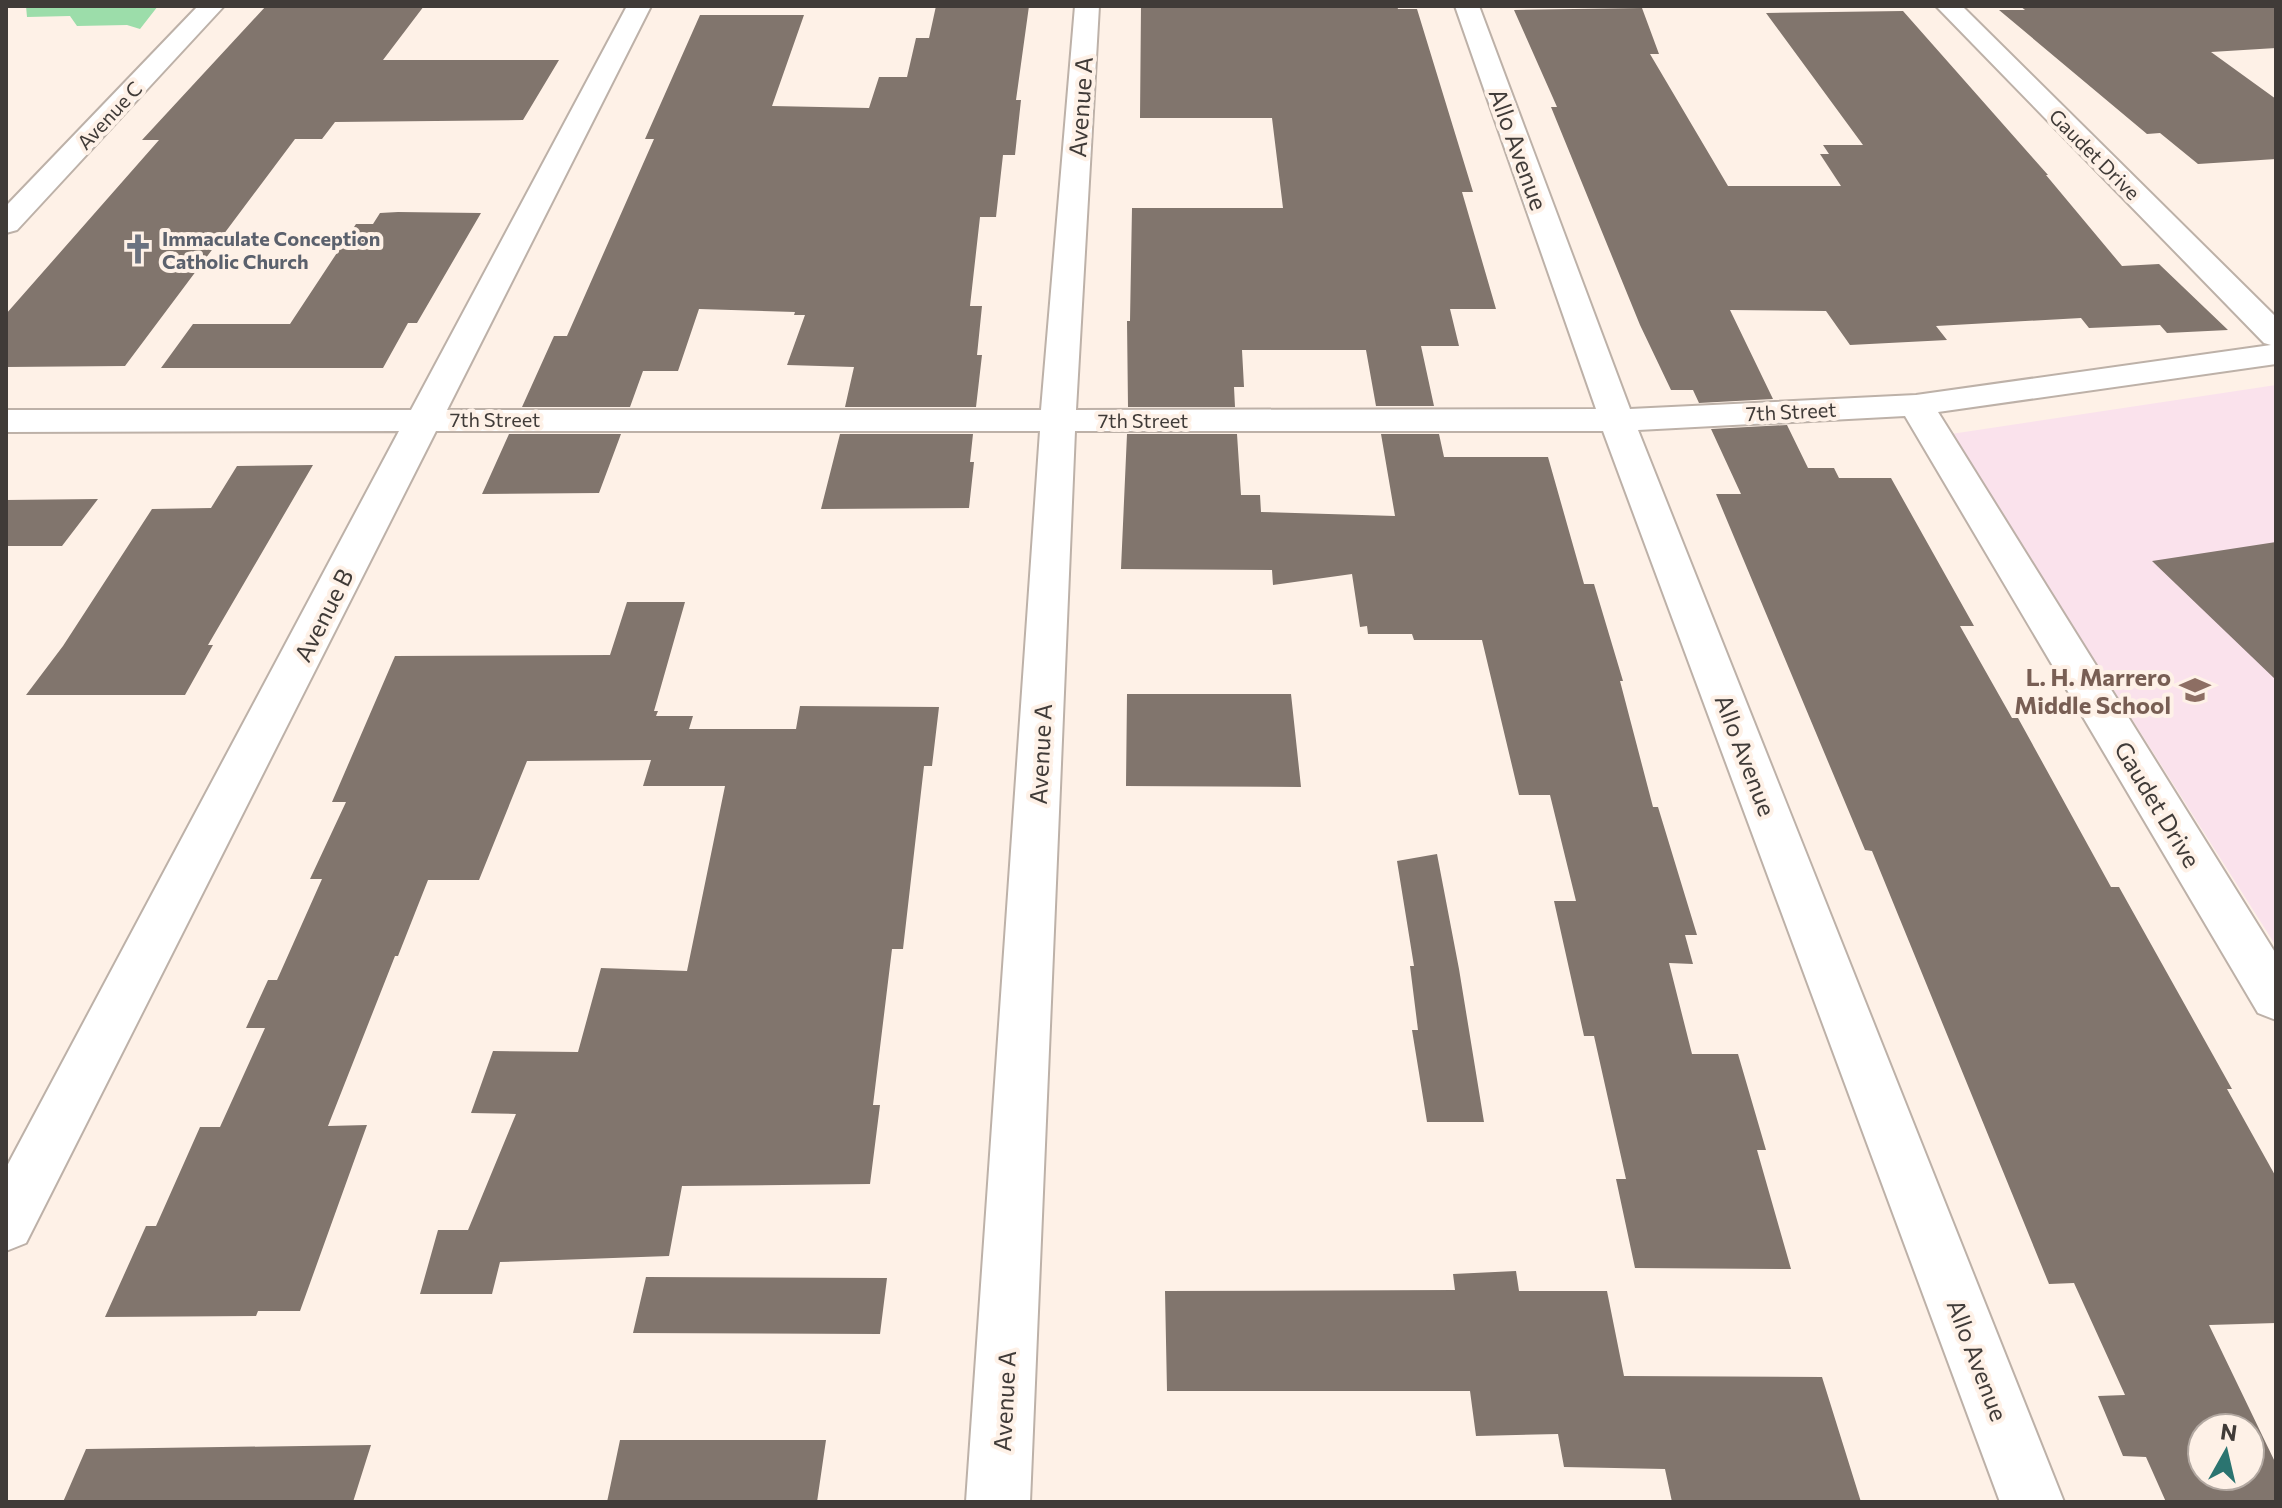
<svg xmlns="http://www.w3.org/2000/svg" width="2282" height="1508" font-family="Commissioner,sans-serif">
	<rect width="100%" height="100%" fill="#fef1e7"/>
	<!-- education -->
	<path fill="#fae2ec" d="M2276,385V946L1951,434Z"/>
	<!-- green -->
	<path fill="#9cddaa" d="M26,6H158L140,29L127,25L77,26L70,16L27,17Z"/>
	<!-- building -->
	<path fill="#81756d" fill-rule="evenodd" d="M266,6H424L383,60H559L523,120L335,122L322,139H295L125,366L6,367V314L159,140H142Z
		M936,6H1029L1016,100H1021L1015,155H1003L996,217H980L970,306H982L977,355H982L976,407H845L854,367L787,365L805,315H794L795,312L699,309L678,371H643L630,407H522L554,336H567L654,139H645L700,15H804L772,106L869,108L879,77H907L916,38H929Z
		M1141,6H1397L1398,9H1417L1473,192H1462L1496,309H1450L1459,346H1421L1434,406H1376L1366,350H1242L1244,387H1234L1235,407H1128L1127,321H1130L1132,208H1283L1272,118H1140Z
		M2020,6H2276V48L2211,52L2276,99V159L2198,164L2160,133L2147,134L1999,10H2025Z
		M1642,8L1659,54H1650L1728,186H1841L1820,154H1829L1823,145H1863L1766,13L1903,11L2048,175H2046L2122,266L2159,264L2228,330L2167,333L2160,325L2089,328L2081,318L1936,326L1947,340L1850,345L1826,311L1730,310L1773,399L1699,403L1693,390H1671L1640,325L1551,107H1557L1514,10Z
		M398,212L481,213L417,323H408L383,368H161L193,324H290L356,224H373L380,213Z
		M1787,425L1808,468H1834L1839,478H1891L1974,626H1960L2012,718H2018L2111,887H2119L2232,1089H2227L2276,1177V1323L2209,1325L2276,1464V1502H2166L2146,1457L2123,1456L2098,1396L2125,1395L2074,1283L2049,1284L1872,851L1865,850L1716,494H1741L1711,429ZM2202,1428H2250V1476H2202Z
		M509,434H621L599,493L482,494Z
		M840,434H973L970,462H974L969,508L821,509Z
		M1127,434H1237L1241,495H1260L1261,512L1395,516L1381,434H1439L1444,457H1548L1584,584H1594L1623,681H1620L1653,807H1658L1697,935H1685L1693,964L1669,963L1692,1054H1738L1766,1150H1757L1791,1269L1635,1268L1616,1179H1626L1594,1036H1584L1554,901H1576L1550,795H1519L1482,640H1414L1412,634H1368L1367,626L1360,627L1352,574L1273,585L1272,570L1121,569Z
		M313,465L208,645H213L185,695H26L63,646L152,509L211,508L237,466Z
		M98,499L62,546H6V500Z
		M2276,542V680L2152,561Z
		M627,602H685L654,711H658L656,716H693L689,729H796L800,706L939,707L932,766H924L903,949H892L873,1105H880L870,1184L682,1186L669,1256L500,1262L492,1294H420L438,1230H468L516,1114L471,1113L493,1051L578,1052L601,968L687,971L725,786H643L651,760L527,761L479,880H428L398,956H395L328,1126L367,1125L300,1311H258L256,1316L105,1317L146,1226H156L200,1127H220L265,1028H246L268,980H277L322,879H310L346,802H332L395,656L610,655Z
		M1127,694H1291L1301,787L1126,786Z
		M1437,854L1459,969L1484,1122H1427L1412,1030H1418L1410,966H1414L1397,861Z
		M1516,1271L1519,1291H1607L1624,1376L1822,1377L1861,1502H1672L1665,1469L1564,1467L1558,1434L1476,1436L1470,1391H1167L1165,1291L1455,1290L1453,1274Z
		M646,1277L887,1278L880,1334L633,1333Z
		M620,1440H826L817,1502H607Z
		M371,1445L353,1502H63L86,1449Z"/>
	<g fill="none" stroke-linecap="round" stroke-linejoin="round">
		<!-- minor casing -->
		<g stroke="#bdb1a8" stroke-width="4">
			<path id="minor" d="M198,6H224L17,230L6,233V206Z
				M627,6H651L447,410H1041L1075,6H1099L1076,410L1596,409L1455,6H1479L1630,409L1916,395L2271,345L2264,343L1936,6H1962L2276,317V364L1938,412L2276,954V1020L2258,1013L1905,416L1638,430L2064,1502H2000L1603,431H1075L1030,1502H966L1040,431H436L26,1243L6,1251V1168L399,431L6,432V410H411Z"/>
		</g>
		<!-- minor -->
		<use href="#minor" fill="#fff" fill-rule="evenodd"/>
	</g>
	<!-- icons -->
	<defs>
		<g id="church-bare" transform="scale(2.4)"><path d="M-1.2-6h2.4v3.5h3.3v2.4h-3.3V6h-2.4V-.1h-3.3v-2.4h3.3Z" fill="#6b7280" stroke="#fef1e7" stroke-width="2.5" paint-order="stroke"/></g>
		<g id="school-bare" transform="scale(2.4)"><path d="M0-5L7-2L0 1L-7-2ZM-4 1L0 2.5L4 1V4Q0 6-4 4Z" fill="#8d6e63" stroke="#fef1e7" stroke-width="2.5" paint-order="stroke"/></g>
	</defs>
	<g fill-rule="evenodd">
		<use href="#church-bare" x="138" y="249"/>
		<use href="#school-bare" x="2195" y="690"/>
	</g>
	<g text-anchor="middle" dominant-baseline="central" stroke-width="8" stroke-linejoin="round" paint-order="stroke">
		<!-- far-street labels -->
		<g font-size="20" fill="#403b38" stroke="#fef1e7">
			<text transform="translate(109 115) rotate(-47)">Avenue C</text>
			<text transform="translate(2095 154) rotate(45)">Gaudet Drive</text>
			<text transform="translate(1791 411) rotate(-3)">7th Street</text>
			<text x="495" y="419">7th Street</text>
			<text x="1143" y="420">7th Street</text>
		</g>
		<!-- far-worship labels -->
		<g font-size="20" font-weight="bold" fill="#5b616d" stroke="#fef1e7" text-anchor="start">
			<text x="162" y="238">Immaculate Conception<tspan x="162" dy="23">Catholic Church</tspan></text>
		</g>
		<!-- street labels -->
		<g font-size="24" fill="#403b38" stroke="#fef1e7">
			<text transform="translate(1080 107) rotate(-86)">Avenue A</text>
			<text transform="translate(1519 149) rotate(70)">Allo Avenue</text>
			<text transform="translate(323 615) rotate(-63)">Avenue B</text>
			<text transform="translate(1040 754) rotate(-87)">Avenue A</text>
			<text transform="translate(1746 755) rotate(69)">Allo Avenue</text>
			<text transform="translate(2158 804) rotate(59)">Gaudet Drive</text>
			<text transform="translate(1978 1360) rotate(69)">Allo Avenue</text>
			<text transform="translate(1004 1401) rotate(-87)">Avenue A</text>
		</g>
		<!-- education labels -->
		<g font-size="24" font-weight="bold" fill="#785e54" stroke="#fef1e7" text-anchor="end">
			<text x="2171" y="676">L. H. Marrero<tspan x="2171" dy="28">Middle School</tspan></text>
		</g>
	</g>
	<!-- border -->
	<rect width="2282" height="1508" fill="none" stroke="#403b38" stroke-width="16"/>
	<!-- north arrow -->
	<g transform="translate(2226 1452) rotate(8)"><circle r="38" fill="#fef1e7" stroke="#b2a8a1" stroke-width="2"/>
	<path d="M0-6L14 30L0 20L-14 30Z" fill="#2b7470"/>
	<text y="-12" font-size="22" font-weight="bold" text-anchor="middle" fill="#403b38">N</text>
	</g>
</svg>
